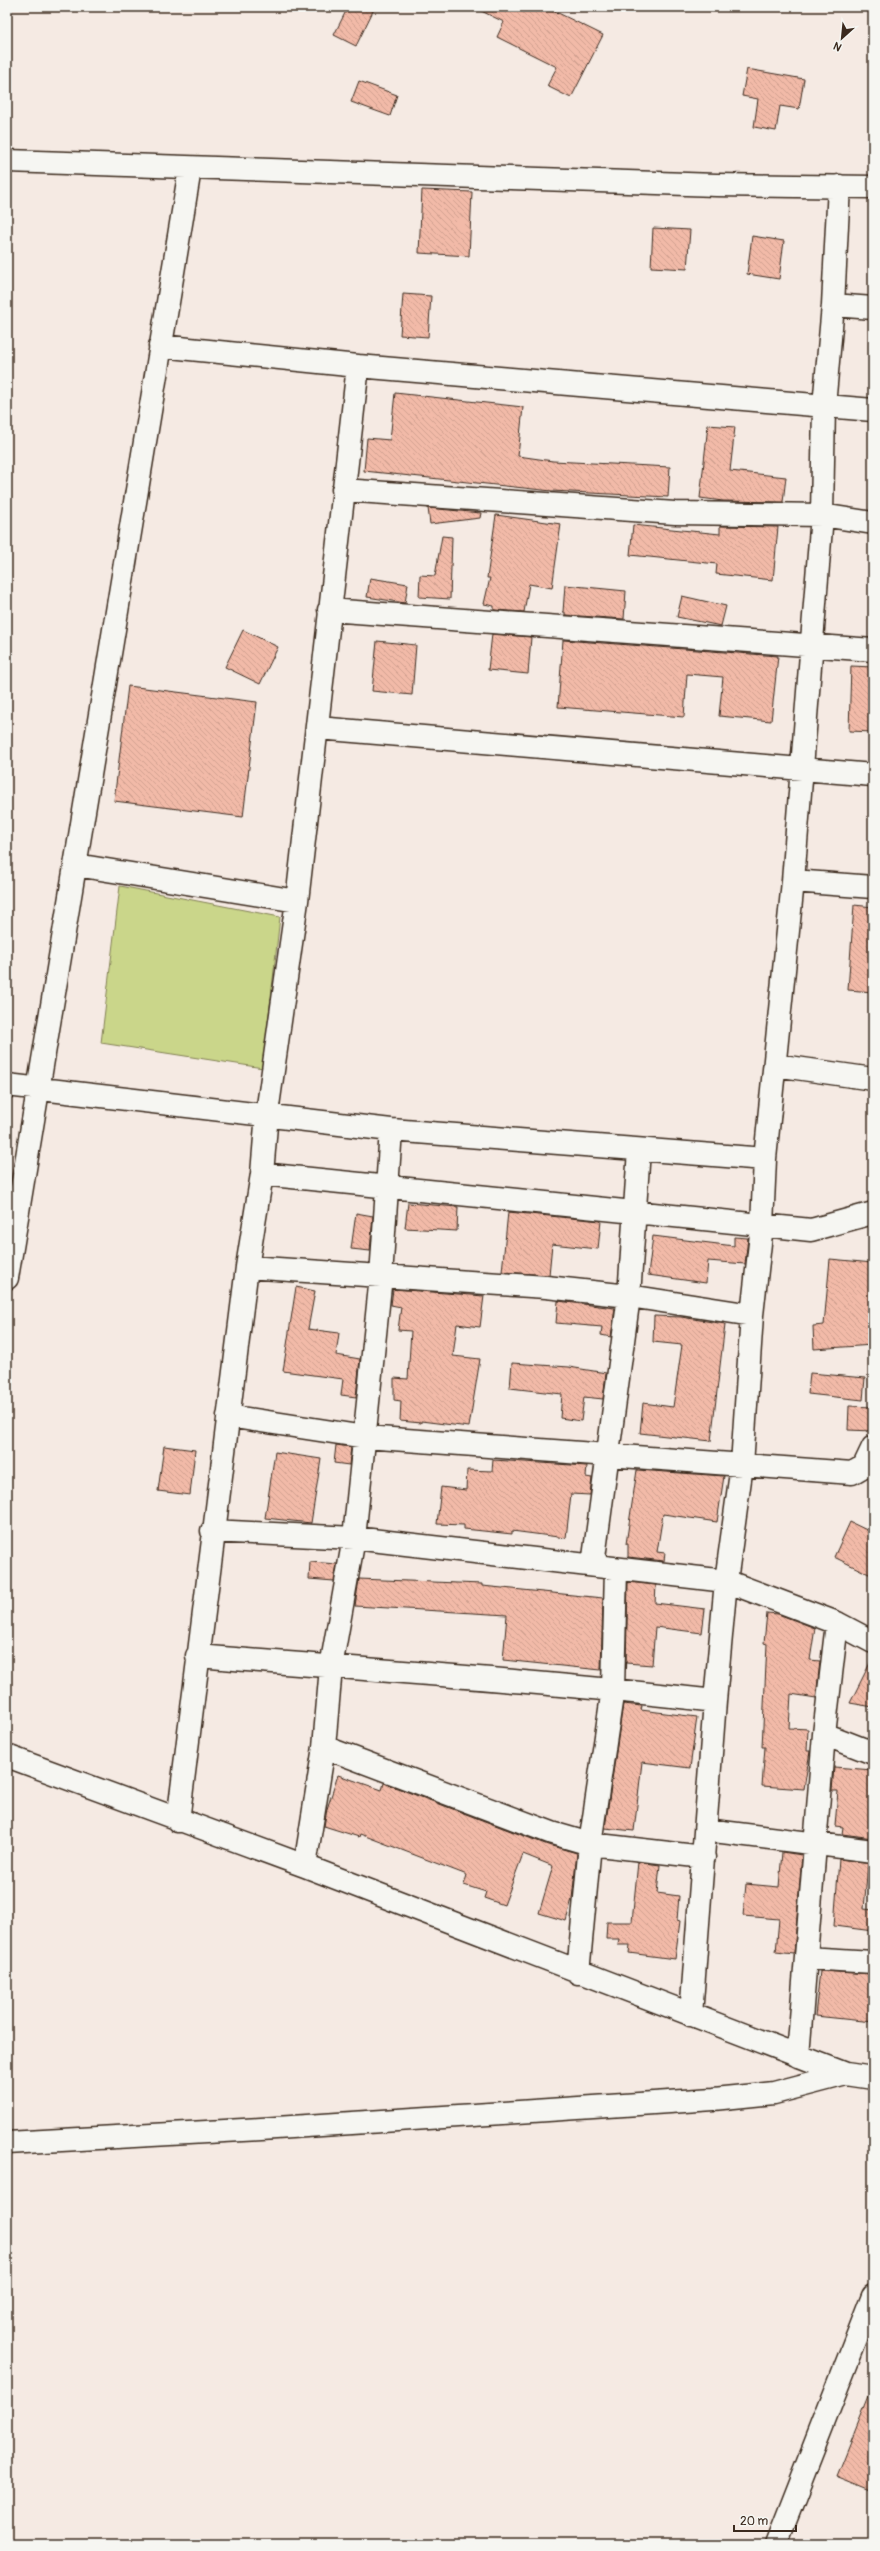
<svg xmlns="http://www.w3.org/2000/svg" width="880" height="2551" font-family="Pangolin,sans-serif">
	<defs>
		<pattern id="building-back-hatch" width="6" height="6" patternUnits="userSpaceOnUse"><rect width="6" height="6" fill="#f2baa8"/><path d="M-1 5l2 2M0 0l6 6M5-1l2 2" fill="none" stroke="#d0a090"/></pattern>
	</defs>
	<rect width="100%" height="100%" fill="#f5eae3"/>
	<filter id="ink" filterUnits="userSpaceOnUse"><feTurbulence type="fractalNoise" baseFrequency=".025" numOctaves="2"/><feDisplacementMap in="SourceGraphic" scale="8" xChannelSelector="R" yChannelSelector="G"/><feConvolveMatrix kernelMatrix="1 2 1 2 8 2 1 2 1" color-interpolation-filters="sRGB"/></filter>
	<g filter="url(#ink)">
		<!-- green -->
		<path fill="#cad68a" stroke="#828054" d="M120,886L280,917L263,1068L101,1043Z"/>
		<!-- building -->
		<path fill="url(#building-back-hatch)" stroke="#3b2a1e" d="M348,7H375L356,46L334,35Z
			M473,7H546L603,35L571,98L547,86L557,67L497,37L504,22Z
			M747,69L804,79L799,109L780,106L776,131L754,127L758,99L742,96Z
			M359,81L397,95L390,116L351,102Z
			M422,190L472,192L469,256L419,253Z
			M653,228L690,230L687,269L651,267Z
			M752,236L784,241L779,279L747,274Z
			M403,294L431,296L428,337L400,335Z
			M395,393L523,407L518,456L553,461L670,467L668,497L552,491L364,471L367,438L390,440Z
			M708,425L735,427L730,471L786,477L783,502L723,501L700,498Z
			M428,508L481,513L480,518L430,524Z
			M496,515L561,524L552,588L529,584L524,612L494,610V606L484,604L490,578H487Z
			M633,525L720,534V526L778,527L773,580L716,574L717,564L630,555Z
			M442,536L452,537L450,599L419,597L420,575L435,576Z
			M370,578L408,584L405,603L367,597Z
			M565,585L626,591L624,619L565,615V612H563Z
			M682,596L726,606L721,626L677,617Z
			M243,630L278,647L260,684L225,667Z
			M492,634L531,637L528,674L488,670Z
			M563,640L778,656L771,721L719,716L723,677L687,674L684,717L558,707Z
			M377,641L416,645L412,695L372,691Z
			M851,666L873,667V732L849,731Z
			M128,686L257,702L243,817L114,801Z
			M854,905L873,907V992L848,990Z
			M408,1203L458,1207L457,1231L405,1228Z
			M508,1212L601,1221L598,1249L552,1244L549,1275L502,1272Z
			M356,1213L373,1216L370,1251L351,1249Z
			M653,1236L734,1246V1237L748,1238L745,1264L708,1261L706,1283L648,1275Z
			M830,1259L873,1263V1345L814,1349L813,1326L824,1325Z
			M296,1287L315,1291L308,1329L339,1333L336,1355L360,1359L356,1397L341,1395L343,1379L283,1371Z
			M393,1289L484,1296L480,1327L457,1324L453,1356L480,1359L469,1427L421,1421V1423L400,1421L401,1401L394,1400V1378L408,1379L411,1331L398,1330L401,1307L391,1305Z
			M558,1301L615,1308L611,1337L601,1335L602,1327L556,1323Z
			M654,1316L681,1317L725,1324L711,1441L640,1433L643,1403L673,1407L682,1345L653,1342Z
			M512,1363L569,1367L606,1373L603,1399L584,1397L581,1421L560,1418L562,1394L510,1388Z
			M810,1373L865,1378L863,1400L808,1394Z
			M849,1406L873,1407V1431L848,1430Z
			M336,1445L351,1447L349,1465L334,1463Z
			M164,1446L195,1450L190,1495L158,1491Z
			M275,1452L321,1459L311,1523L265,1518Z
			M493,1460L587,1466L586,1477L592,1478L590,1495L571,1494L566,1538L512,1531V1534L464,1529V1525L437,1524L441,1487L466,1490L467,1470L492,1471Z
			M637,1470L724,1476L717,1522L663,1514L657,1552L665,1553L664,1561L628,1557V1544H626Z
			M850,1522L873,1533V1576L834,1557Z
			M310,1562L337,1564L334,1581L309,1579Z
			M359,1579L482,1584V1586L603,1598L601,1670L503,1660L507,1615L355,1606Z
			M628,1582L656,1585L655,1603L705,1609L702,1633L655,1627L652,1665L626,1663Z
			M767,1613L778,1614L815,1628L810,1660L820,1661L816,1698L791,1694L789,1728L808,1729L807,1751H810L804,1789L762,1786L765,1747H762L767,1644L764,1643Z
			M873,1657V1707L850,1703Z
			M623,1704L642,1706L641,1710L697,1717L690,1768L642,1762L634,1831L605,1828Z
			M834,1767L873,1770V1838L842,1834L843,1827L835,1826L838,1791H832Z
			M338,1775L382,1790L384,1783L548,1845L577,1853L572,1899L566,1921L539,1913L553,1866L523,1854L504,1905L484,1898L486,1892L464,1885L467,1875L360,1834L359,1837L324,1826L327,1809Z
			M782,1852L802,1855L794,1954L776,1952L779,1919L743,1916L746,1884L779,1887Z
			M839,1859L873,1863L868,1864L864,1909L873,1910V1931L834,1926Z
			M638,1862L660,1865L657,1893L679,1896L677,1920L680,1921L675,1959L629,1953L630,1945H618L619,1939H606L607,1922H632Z
			M820,1971L873,1974V2022L815,2016Z
			M872,2386H873V2491L836,2476Z"/>
		<g fill="none" stroke-linecap="round" stroke-linejoin="round">
			<!-- minor casing -->
			<g stroke="#3b2a1e" stroke-width="25">
				<path id="minor" d="M7,161L716,185L873,187
					M833,305L873,308
					M160,346L358,366L873,410
					M343,490L675,513L822,515L873,523
					M329,610L873,650
					M318,728L873,775
					M76,865L297,901
					M793,881L873,887
					M775,1065L873,1079
					M7,1085L391,1130L765,1159
					M262,1174L811,1230L873,1213
					M247,1267L546,1287L629,1296L752,1315
					M7,1278L190,169
					M228,1416L365,1437L852,1473L864,1466L873,1447
					M212,1531L354,1538L726,1581L837,1623L873,1642
					M593,1565L629,1296L639,1150
					M197,1656C370,1670 543,1681 715,1701
					M824,1734L873,1753
					M324,1747L552,1833L590,1844L704,1857
					M7,1756L305,1866L846,2074
					M178,1821L247,1267L262,1174L267,1113L297,901L358,366
					M706,1830L873,1851
					M305,1866L324,1747L331,1667L354,1538L381,1276L391,1130
					M806,1958L873,1962
					M578,1973L590,1844L613,1689L616,1569
					M691,2015L715,1701L726,1581L742,1465L752,1315L762,1225L765,1159L793,881L822,515L824,406L833,305L839,186
					M798,2056L824,1734L837,1623
					M7,2143L261,2129L714,2099L774,2093L846,2074L873,2078
					M776,2544L873,2296"/>
			</g>
			<!-- minor -->
			<use href="#minor" stroke="#f6f6f2" stroke-width="22"/>
		</g>
	</g>
	<!-- margin -->
	<rect width="880" height="2551" fill="none" stroke="#f6f6f2" stroke-width="24"/>
	<rect x="12" y="12" width="856" height="2527" fill="none" stroke="#3b2a1e" stroke-width="1.5" filter="url(#ink)"/>
	<!-- north arrow -->
	<g transform="translate(842 38) rotate(207)" stroke="#f6f6f2" stroke-width="3" paint-order="stroke">
	<path d="M0-3L7 15L0 10L-7 15Z" fill="#3b2a1e"/>
	<text y="-6" font-size="11" font-weight="bold" text-anchor="middle" fill="#3b2a1e">N</text>
	</g>
	<!-- scale -->
	<path d="M734 2525v6h62v-6" fill="none" stroke="#3b2a1e" stroke-width="2"/>
	<text x="740" y="2525" font-size="12" fill="#3b2a1e" stroke="#f6f6f2" stroke-width="3" paint-order="stroke">20 m</text>
</svg>
